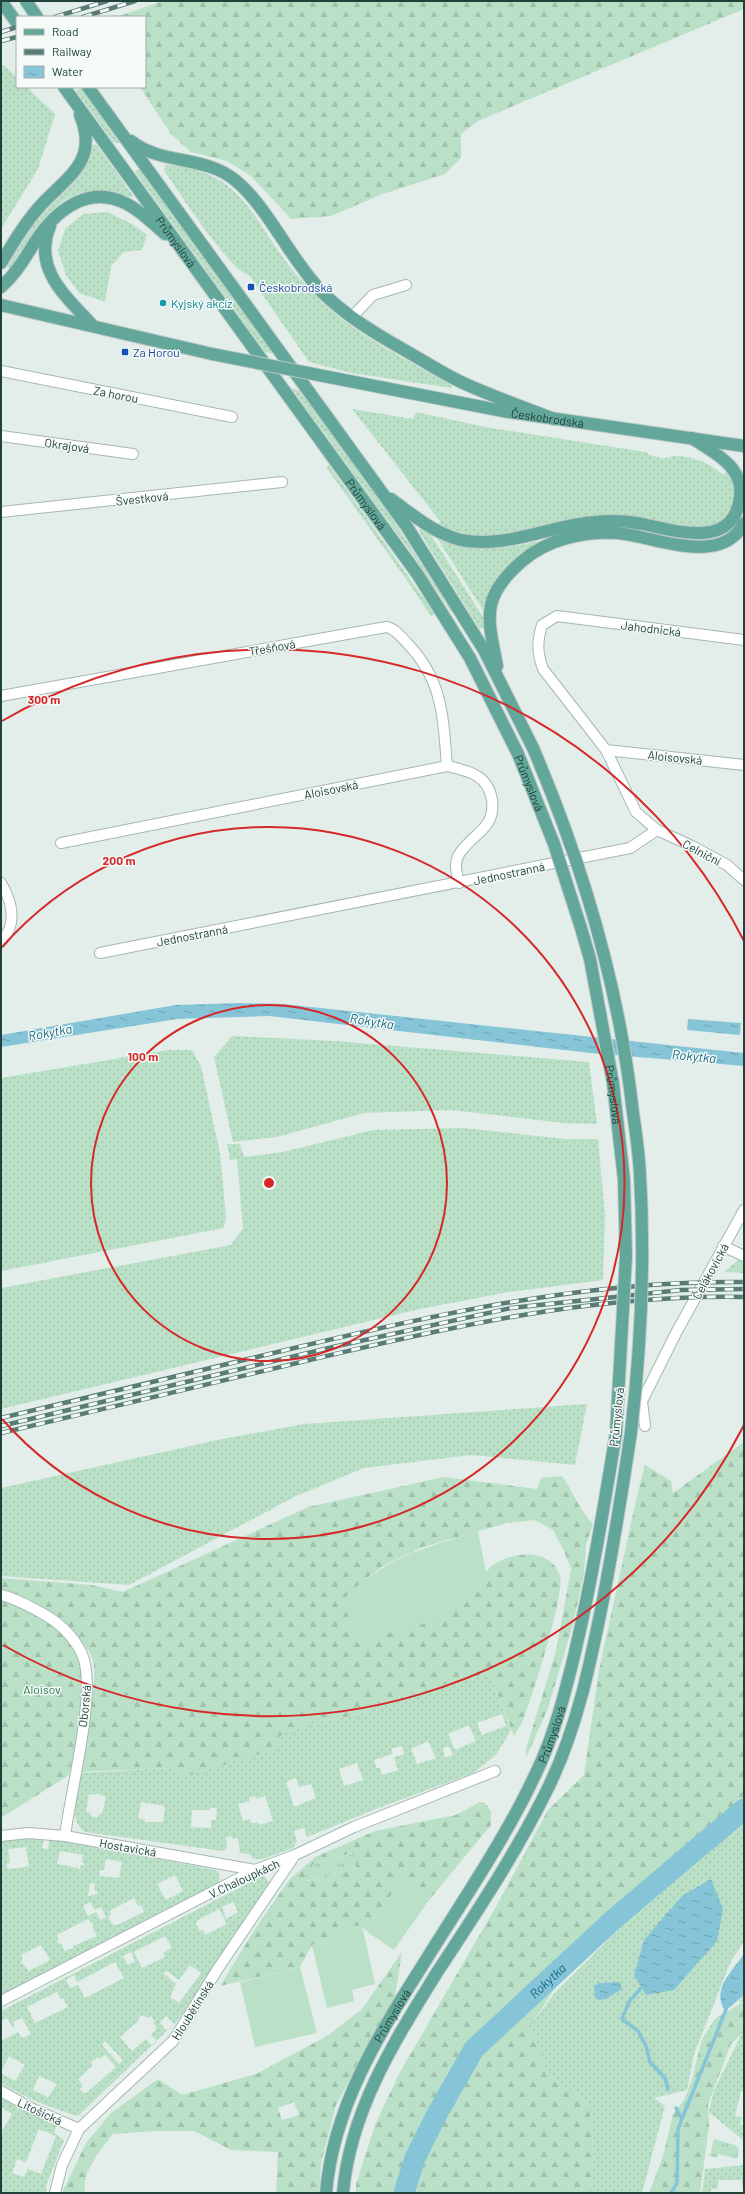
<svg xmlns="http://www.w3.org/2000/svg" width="745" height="2194" font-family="Barlow,sans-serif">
	<defs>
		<pattern id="grass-dots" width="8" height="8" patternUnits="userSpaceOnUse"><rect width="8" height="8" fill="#bae1c7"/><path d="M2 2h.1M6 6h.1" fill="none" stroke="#a0c2ac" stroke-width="1.8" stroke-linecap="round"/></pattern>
		<pattern id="forest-firs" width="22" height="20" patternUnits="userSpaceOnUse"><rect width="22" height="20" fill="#bae1c7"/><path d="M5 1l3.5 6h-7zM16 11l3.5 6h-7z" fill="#a0c2ac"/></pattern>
		<pattern id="park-tufts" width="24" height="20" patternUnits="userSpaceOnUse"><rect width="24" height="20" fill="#bae1c7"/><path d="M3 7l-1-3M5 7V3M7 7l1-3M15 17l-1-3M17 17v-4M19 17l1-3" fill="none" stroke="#a0c2ac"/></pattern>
		<pattern id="water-ripples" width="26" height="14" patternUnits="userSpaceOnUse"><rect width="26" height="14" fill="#86c5d8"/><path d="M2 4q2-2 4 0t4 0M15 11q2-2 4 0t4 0" fill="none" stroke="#6da2b0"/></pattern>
	</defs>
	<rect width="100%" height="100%" fill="#e3eeea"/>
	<!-- grass -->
	<path fill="url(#grass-dots)" fill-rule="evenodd" d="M1,66H5L17,78V87H27L55,114L38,169L1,229Z
		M81,88L119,142V143L113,142L76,91Z
		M96,144L132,194L133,197C129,198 104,190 94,191C52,192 31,239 12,270L7,267C17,249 28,232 41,216C63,191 84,179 93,145Z
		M166,165C239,170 249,212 287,263C300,280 315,295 331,310C364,339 406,359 444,381L452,386V388L351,373L309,362L249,275C232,274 176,188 164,170Z
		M137,170H140L274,354L265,352L135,172Z
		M107,212L132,224L147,235L142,250L124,252L111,266L105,302L79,293L66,275L58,251L65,229L83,214Z
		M292,389L301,391L388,512L452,611L451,612L417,561Z
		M352,409L413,419L416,412L485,427L645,452C651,456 658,458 666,458C669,458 671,456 674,456C692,456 711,463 723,475L727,471C738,490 737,515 715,525C692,536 639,514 610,515C550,517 497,552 438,525L440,521Z
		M329,465L435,614L431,616L408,582L326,467Z
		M420,528L431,535L483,617L484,628H479L419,531Z
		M437,538C471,552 502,550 537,541V543C512,558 489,580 483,610Z
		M232,1036L335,1041L589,1062L597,1124L563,1123L451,1110L364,1113L277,1137L233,1142L214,1057Z
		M168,1050H192L201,1066L220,1153L226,1216L224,1228L1,1271V1078Z
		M463,1128L565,1139H598L605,1216L603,1280L509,1292L420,1309L1,1409V1288L231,1245L243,1228L237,1159L230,1160L227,1144H240L244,1157L283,1152L373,1130Z
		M587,1404L575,1465L471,1455L364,1468L296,1496L129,1585L1,1576V1488L222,1439L304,1424Z
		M489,1673L511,1730L496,1755L473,1773L381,1807L307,1837L304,1828L294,1831L297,1841L293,1848L263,1859H254L249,1854L240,1853L238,1838L232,1839V1836L226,1837L227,1848L223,1851L85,1832C66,1818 77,1792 81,1773L171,1768L313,1723L366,1713L369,1707L407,1694ZM502,1714L506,1726L482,1735L477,1723ZM469,1725L476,1741L455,1750L448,1734ZM428,1741L436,1758L417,1764L411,1749ZM402,1746L404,1754L394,1757L398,1770L382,1775L380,1768H377L374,1760L393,1754L391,1749ZM449,1746L453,1755L445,1758L443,1748ZM357,1763L363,1780L344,1786L339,1769ZM296,1778L299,1787L311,1784L316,1798L294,1807L286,1782ZM96,1793L106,1797L102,1814H99L98,1818L91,1816V1813L86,1812L89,1794L95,1795ZM255,1796L256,1799L265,1796L273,1821L259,1825L258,1823H251L250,1819L243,1821L238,1804L250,1801L249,1798ZM141,1802L165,1806L163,1822H145V1820L138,1818ZM210,1808H217L216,1820H211V1828L191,1827L192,1810H210Z
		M744,1819V1942L731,1961L694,2054L687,2090L654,2098L665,2106L642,2193H589L594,2155L589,2104L547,2074L531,2025L553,1995L652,1896Z
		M23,1838H44L42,1848L48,1849L50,1839L211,1869L218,1871L220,1880L217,1884L1,1995V1842ZM26,1847L29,1866L11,1869L7,1868V1863H10L8,1849ZM60,1851L83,1855L82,1862L84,1863V1866L81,1865L79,1871L78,1868L57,1864ZM106,1859L122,1862L119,1878L99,1876L100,1870H104ZM175,1875L183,1891L166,1900L157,1884ZM90,1883L95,1884L94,1890L97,1891L98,1894L88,1896ZM134,1898L138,1906L141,1905L144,1912L117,1925H113L108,1917L111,1915L109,1911ZM90,1902L95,1910L101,1907L106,1917L100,1920L96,1912L88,1916L83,1906ZM88,1919L94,1926L92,1927L97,1936L73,1946L74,1948L65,1951L61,1943L59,1944L57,1941L59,1940L57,1935ZM41,1945L50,1960L29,1971L21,1962L23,1960L21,1955Z
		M264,1875L270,1884L198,1994L175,2023L78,2116C51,2108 26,2098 1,2083V2073L15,2081L25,2065L9,2056L1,2071V2041L18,2032L22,2038L31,2034L22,2018L13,2022L15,2026L12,2027L7,2018L1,2021V2011ZM233,1902L238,1912L226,1919L222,1907ZM219,1909L227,1924L205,1935L203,1930L200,1931L196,1923L198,1920ZM165,1936L172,1948L163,1953L165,1957L142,1968L134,1952ZM131,1952L135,1961L128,1965L123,1956ZM115,1962L124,1978L85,1998L78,1985L70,1988L66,1980L74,1975L77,1982ZM190,1965L201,1973L179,2003L170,1997L176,1984L163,1973L167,1971L179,1980ZM57,1992L61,1999L63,1998L68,2007L35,2023L27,2007ZM142,2015L148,2018L151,2016L155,2021L153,2023L157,2028L151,2035L157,2041L152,2046L146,2039L132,2051L120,2037L139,2020L138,2018ZM166,2016L174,2024L167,2031L160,2023ZM105,2041L123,2060L119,2064L102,2045ZM105,2055L116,2067L85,2094L80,2089L83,2086L78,2079L93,2065L91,2062L98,2057L100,2059ZM39,2076L57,2084L48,2097L33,2090Z
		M742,2033H744V2091H741L735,2116L742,2117L740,2125L744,2126V2141L709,2112L713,2093Z
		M1,2097L23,2109L58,2122L54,2133L64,2140L46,2186V2193H1V2133L12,2114L1,2107ZM39,2129L56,2136L41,2174L28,2169L24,2177L12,2173L17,2159L26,2162Z
		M744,2165V2188H742V2180H718V2189H711V2193H702L705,2169Z"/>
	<!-- forest -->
	<path fill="url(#forest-firs)" fill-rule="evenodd" d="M163,1H744V9L478,121L461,134V158L445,174L380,195L331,216L291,219L251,176L227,161L191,152L171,134L140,87H145V17H116Z
		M743,1256L744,1273L724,1272Z
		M744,1442V1802L675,1856L596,1925L531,2025L547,2074L589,2104L594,2155L589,2193H356V2184L375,2125L399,2074L498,1903L548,1810L584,1775L599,1670L637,1496L645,1465L671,1481L673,1493Z
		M562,1476C574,1492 579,1511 593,1524L586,1545L584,1574L572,1628L548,1708L526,1758V1749L556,1651L571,1569L564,1551L553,1530L535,1520L507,1523L423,1547L383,1566L368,1577L342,1602L345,1606L358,1642L474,1597C478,1589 481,1579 486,1572C503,1551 551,1545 560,1576C565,1594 532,1698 523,1720C521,1725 517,1731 514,1736L489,1673L407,1694L369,1707L366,1713L313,1723L279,1736V1748L184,1777L171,1768L79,1772C83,1746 99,1684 93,1660C88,1644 60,1618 45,1610C29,1601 19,1593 1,1590V1578L91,1585L123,1592L308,1507L444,1477L537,1489L541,1478Z
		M1,1599C21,1608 52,1620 66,1637C97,1675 78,1733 69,1775L1,1818Z
		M480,1802L485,1803L491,1811V1825L429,1900L401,1881L366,1931L361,1925L339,1930L341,1939L312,1945L300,1967L220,1986L257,1926L289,1880L315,1857L375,1831L456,1815ZM352,1853L356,1868L306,1881L313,1864Z
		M402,1952L395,1996L336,2105L321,2163L319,2193H276L278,2152L231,2150L194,2131H158L113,2134C100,2151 82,2170 85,2193H62L86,2143L111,2113L158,2079L182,2095L256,2074L327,2036L362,2009ZM294,2102L299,2115L282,2120L278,2108Z
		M744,1995V2031L731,2044L708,2104L709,2126L700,2193H649L663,2156L673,2114L684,2100L691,2083L702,2039L715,2019L743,2002H738Z"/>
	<!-- park -->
	<path fill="url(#park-tufts)" d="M353,1853L356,1868L305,1881L313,1864Z
		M714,2139L735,2145L739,2149L737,2159L718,2154L717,2158L710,2156Z"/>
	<!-- pitch -->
	<path fill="#bae1c7" d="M478,1531L486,1572L474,1597L422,1624L358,1642L345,1606L341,1602C383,1557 423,1549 478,1531Z
		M401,1881L429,1900L394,1950L366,1931Z
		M362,1925L375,1984L352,1990L354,2001L327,2008L312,1945L340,1939L339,1930Z
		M300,1967L317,2033L255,2047L240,1982Z"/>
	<!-- water -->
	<path fill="url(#water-ripples)" d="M238,1003L283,1004L744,1053V1066L591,1053L269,1016L177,1019L1,1047V1035L176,1005Z
		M688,1019L741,1023L740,1035L687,1030Z
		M711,1879L723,1909L717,1941L674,1990L646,1995L634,1975L644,1940L682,1896Z
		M744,1954V1995L725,2011C711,1990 732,1971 744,1954Z
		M620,1982L622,1989L606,1999L599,2000L595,1998L594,1986L599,1983Z"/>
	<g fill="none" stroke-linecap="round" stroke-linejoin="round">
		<!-- stream -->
		<path stroke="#86c5d8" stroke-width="3.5" d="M641,1988L629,2002L622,2019L638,2031L646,2046L650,2062L665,2078L668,2089
			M676,2108L682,2119
			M671,2193L677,2183L678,2129L727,2007"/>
		<!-- river -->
		<path stroke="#86c5d8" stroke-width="21" id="s1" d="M404,2193L415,2158L437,2114L474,2049L614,1919L744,1809"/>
		<!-- street casing -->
		<g stroke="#a5b7b2" stroke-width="12">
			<path id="street" d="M352,317L373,295L406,285
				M1,371L232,417
				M1,436L133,454
				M1,512L282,482
				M744,640L557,616L542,625C537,641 537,653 543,669L606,750L636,812L657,830L692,846L727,865L744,880
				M1,696L386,627C395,628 401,637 407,643C443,680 443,717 447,766
				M606,750L744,765
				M61,843L447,766C469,771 488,775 492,800C493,808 492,817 487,824C479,835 465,843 458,856C454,865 457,874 459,883
				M1,883C13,903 17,925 1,942
				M100,953L630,848L657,830
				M723,1246L744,1256
				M645,1426L642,1401L676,1333L744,1210
				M1,1595C15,1598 27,1605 40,1612C57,1621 73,1635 82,1654C98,1689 70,1793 65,1836
				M1,1836L28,1833L65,1836L255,1870
				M1,2001L255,1870L295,1855L354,1827L495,1771
				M1,2091L31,2108L79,2129
				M55,2193L62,2165L79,2129L173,2041L219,1967L295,1855"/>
		</g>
		<!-- primary casing -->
		<g stroke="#c1cac8" stroke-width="14">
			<g id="primary">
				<path d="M1,1L17,23"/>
				<path d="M26,1L37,17"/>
				<path id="s2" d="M64,87L418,575L470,658L518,754"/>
				<path d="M88,87L407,527L484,650L533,748"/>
				<path d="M131,141C161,165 204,155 235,180C268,207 290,259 322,292C346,316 376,334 406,351C424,361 442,373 461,382C491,396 523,407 554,419"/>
				<path d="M50,226C32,270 67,297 93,326"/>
				<path d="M1,263C13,243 25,223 41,205C68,176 99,161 80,115"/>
				<path d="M1,287C18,272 27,254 39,236C60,207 91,185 127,204C141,211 153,224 165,234"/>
				<path d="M1,305L212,354"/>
				<path id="s3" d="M349,381L508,412L744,446"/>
				<path d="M391,499C413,515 435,534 461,540C508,549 550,525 595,522C611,520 627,521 643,524C676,531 734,550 740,497C744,466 714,453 692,438"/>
				<path d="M497,666C488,618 480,598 521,562C547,539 584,531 617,533C655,536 721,568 744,523"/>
				<path id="s4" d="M326,2193C333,2107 379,2034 424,1963C463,1900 506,1838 537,1771C555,1733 565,1693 575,1652C592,1580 604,1506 616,1433"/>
				<path d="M343,2193C350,2111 394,2042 436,1974C476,1913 517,1852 549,1786C578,1726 591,1660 604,1595C614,1541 623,1486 631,1432"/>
			</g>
		</g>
		<!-- street -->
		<use href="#street" stroke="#fff" stroke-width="10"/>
		<!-- primary -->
		<use href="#primary" stroke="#63a79b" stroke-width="12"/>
		<!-- rail casing -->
		<g stroke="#5b7c76" stroke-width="4.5">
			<path id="rail" d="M55,17L107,1
				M83,17L135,1
				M1,32L17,27
				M1,41L17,37
				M1,1418C96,1396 191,1373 286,1350C437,1314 588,1280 744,1282
				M1,1426L333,1347L511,1308L681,1290L744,1289
				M1,1433C100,1410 199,1386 297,1363C444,1328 592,1294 744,1297"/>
		</g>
		<!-- rail -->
		<use href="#rail" stroke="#f4faf7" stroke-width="3" stroke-dasharray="9" stroke-linecap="butt"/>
		<!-- primary-bridge casing -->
		<g stroke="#c1cac8" stroke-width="14" stroke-linecap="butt">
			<g id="primary-bridge">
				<path d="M212,354L349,381"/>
				<path d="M533,748C583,865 619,986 633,1113C636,1133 639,1155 640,1175C645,1260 641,1347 631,1432"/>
				<path id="s5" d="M518,754L554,844L581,928L590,959L613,1083L624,1180L626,1256L616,1433"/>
			</g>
		</g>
		<!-- primary-bridge -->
		<use href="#primary-bridge" stroke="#63a79b" stroke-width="12"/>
	</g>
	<!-- distance rings -->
	<g fill="none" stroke="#d62828" stroke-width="2">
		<circle cx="269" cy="1183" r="178"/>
		<path d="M2 947A356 356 0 1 1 2 1419"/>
		<path d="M744 1425A533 533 0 0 1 3 1645M2 721A533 533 0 0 1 744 941"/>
	</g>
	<!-- markers -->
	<g fill="#1a4fb4" stroke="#f4faf7" stroke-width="1.5">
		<rect x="247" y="283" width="8" height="8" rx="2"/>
		<rect x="121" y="348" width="8" height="8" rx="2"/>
	</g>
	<circle fill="#0f9aa8" stroke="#f4faf7" stroke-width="1.5" cx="163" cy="303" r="4"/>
	<g text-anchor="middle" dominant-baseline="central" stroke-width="3" stroke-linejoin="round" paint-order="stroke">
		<!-- street labels -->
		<g font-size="12" fill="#21413b" stroke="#f4faf7">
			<text stroke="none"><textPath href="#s2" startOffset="191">Průmyslová</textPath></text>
			<text transform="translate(116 394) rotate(11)">Za horou</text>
			<text stroke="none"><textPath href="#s3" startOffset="202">Českobrodská</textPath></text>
			<text transform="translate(67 445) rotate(8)">Okrajová</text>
			<text transform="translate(142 498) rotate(-6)">Švestková</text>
			<text stroke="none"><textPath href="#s2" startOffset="515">Průmyslová</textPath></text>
			<text transform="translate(651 628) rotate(7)">Jahodnická</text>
			<text transform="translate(272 647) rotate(-10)">Třešňová</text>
			<text transform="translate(675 757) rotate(6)">Aloisovská</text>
			<text stroke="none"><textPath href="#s5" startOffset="31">Průmyslová</textPath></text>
			<text transform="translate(331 789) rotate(-11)">Aloisovská</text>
			<text transform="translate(702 852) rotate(28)">Celniční</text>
			<text transform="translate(509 873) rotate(-12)">Jednostranná</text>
			<text transform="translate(192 935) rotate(-11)">Jednostranná</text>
			<text stroke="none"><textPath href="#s5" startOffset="355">Průmyslová</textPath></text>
			<text transform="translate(710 1271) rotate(-61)">Čelákovická</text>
			<text transform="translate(616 1417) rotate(-84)">Průmyslová</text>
			<text transform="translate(84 1706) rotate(-84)">Oborská</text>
			<text stroke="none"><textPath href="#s4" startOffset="515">Průmyslová</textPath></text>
			<text transform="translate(128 1847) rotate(10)">Hostavická</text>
			<text transform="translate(244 1878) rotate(-25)">V Chaloupkách</text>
			<text transform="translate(192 2010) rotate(-58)">Hloubětínská</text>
			<text stroke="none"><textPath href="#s4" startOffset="191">Průmyslová</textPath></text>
			<text transform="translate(40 2111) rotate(25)">Litošická</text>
		</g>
		<!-- transit labels -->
		<g font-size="12" fill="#164399" stroke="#f4faf7" text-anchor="start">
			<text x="259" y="287">Českobrodská</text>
			<text x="133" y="352">Za Horou</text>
		</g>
		<!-- culture labels -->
		<g font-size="12" fill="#0d838f" stroke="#f4faf7" text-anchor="start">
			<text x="171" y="303">Kyjský akcíz</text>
		</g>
		<!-- park labels -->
		<g font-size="12" fill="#277c4e" stroke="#f4faf7">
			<text x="42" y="1689">Aloisov</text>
		</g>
		<!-- water labels -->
		<g font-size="13" font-style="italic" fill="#156983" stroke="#f4faf7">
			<text transform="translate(372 1021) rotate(9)">Rokytka</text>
			<text transform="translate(50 1032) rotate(-10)">Rokytka</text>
			<text transform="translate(694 1056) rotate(6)">Rokytka</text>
			<text stroke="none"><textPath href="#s1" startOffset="261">Rokytka</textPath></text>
		</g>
	</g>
	<circle cx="269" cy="1183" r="6" fill="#d62828" stroke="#f4faf7" stroke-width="2"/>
	<g font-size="12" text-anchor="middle" font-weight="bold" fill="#d62828" stroke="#f4faf7" stroke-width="3" stroke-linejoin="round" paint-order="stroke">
		<text x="44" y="704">300 m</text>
		<text x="119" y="865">200 m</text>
		<text x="143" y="1061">100 m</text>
	</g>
	<!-- border -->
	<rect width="745" height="2194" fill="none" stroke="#21413b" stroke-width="4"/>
	<!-- legend -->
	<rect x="16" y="16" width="130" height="72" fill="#f4faf7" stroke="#a0b0ac"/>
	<rect x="24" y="29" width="20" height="6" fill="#63a79b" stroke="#a0b0ac"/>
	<text x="52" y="36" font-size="12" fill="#21413b">Road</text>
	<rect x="24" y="49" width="20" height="6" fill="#5b7c76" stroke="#a0b0ac"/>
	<text x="52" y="56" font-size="12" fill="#21413b">Railway</text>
	<rect x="24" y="66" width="20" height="12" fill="url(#water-ripples)" stroke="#a0b0ac"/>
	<text x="52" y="76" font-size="12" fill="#21413b">Water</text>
</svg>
